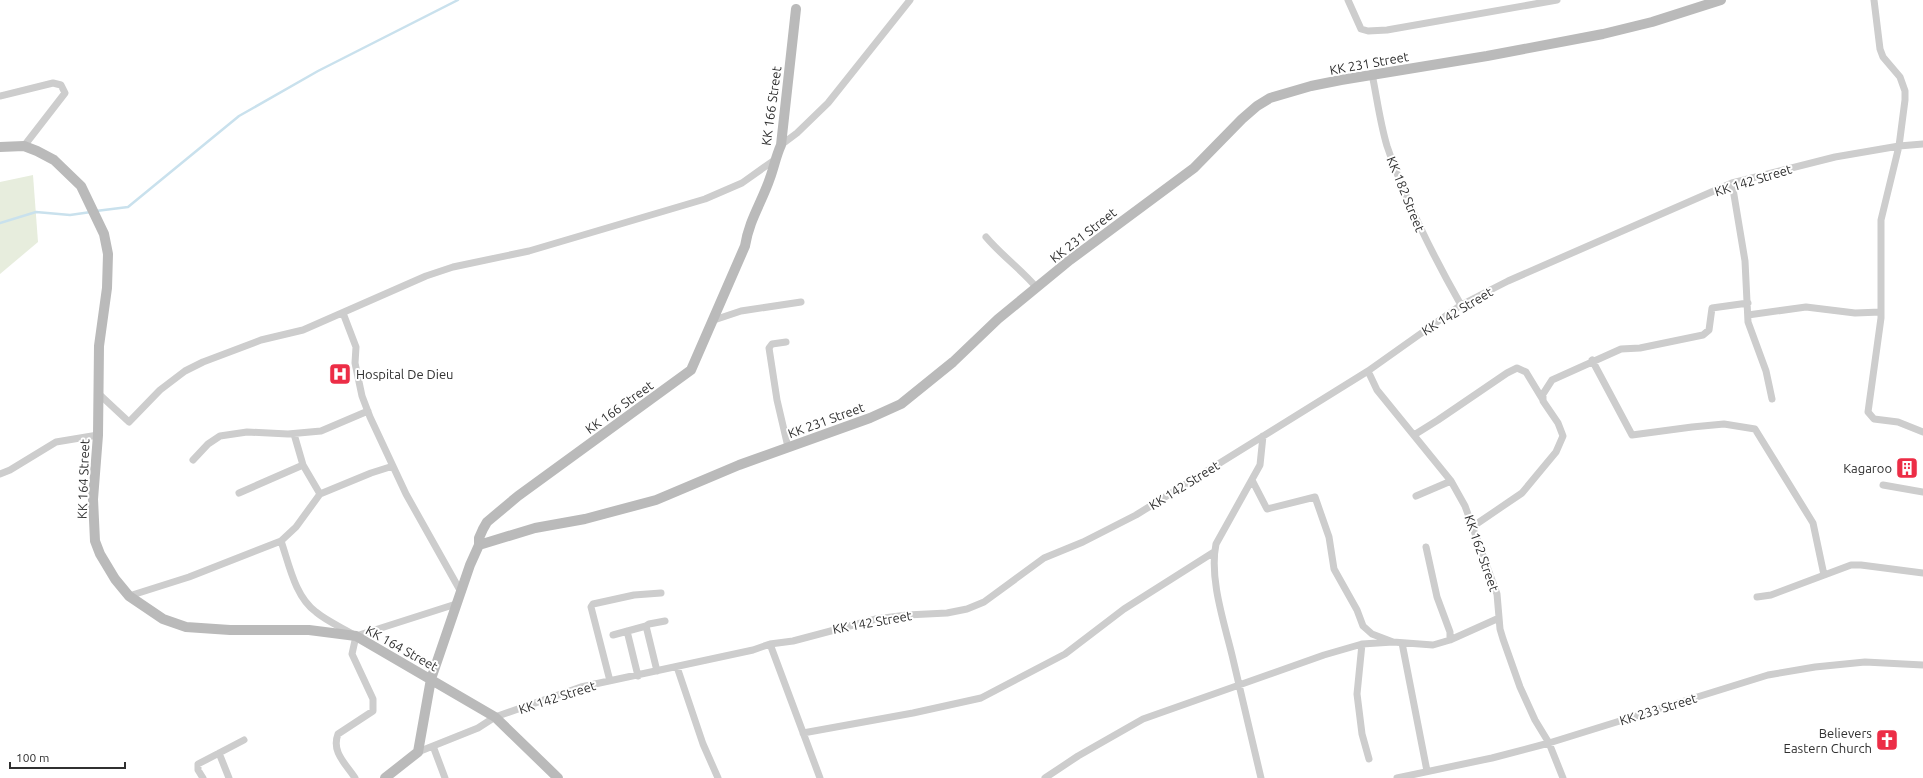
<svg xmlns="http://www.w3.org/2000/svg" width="1923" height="778" font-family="Ubuntu,sans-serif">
	<rect width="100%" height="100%" fill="#fff"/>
	<!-- green -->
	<path fill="#e7eddd" d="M33,175L38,242L0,274V182Z"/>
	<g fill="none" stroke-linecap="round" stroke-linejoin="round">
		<!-- stream -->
		<path stroke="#c9e1ed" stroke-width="2.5" d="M96,211L128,207L239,116L318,71L458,0
			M0,223L36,212L70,215L91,212"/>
		<!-- street -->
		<path stroke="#cdcdcd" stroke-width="7" d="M1348,0L1361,29L1368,31L1387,30L1557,0
			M1874,0L1880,49L1883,57L1900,77L1905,91V100L1899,146L1881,220V318L1868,412L1874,419L1898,422L1923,432
			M1372,74C1377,98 1380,123 1387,146C1406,202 1432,254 1461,305
			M0,96L53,83L61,85L65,93L24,146
			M781,145L797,133L828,103L910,0
			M1732,183L1745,261L1748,322L1766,371L1772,399
			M986,237C1002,256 1021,269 1037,288
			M343,313L356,347L355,363L362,396L370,417L406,494L461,592
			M1748,315L1806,307L1855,313L1881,312
			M714,320L741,311L801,302
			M786,342L772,344L769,348L777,400L788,447
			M1592,360L1632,435L1692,427L1724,424L1755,429L1813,523L1824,575
			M1368,371L1377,390L1451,481L1465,506L1497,594L1500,629L1503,639L1520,687L1535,720L1549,743L1563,778
			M99,394L129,422L160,390L185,371L203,362L261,340L303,330L426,276L453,267L529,251L705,199L742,183L773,161
			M294,434L303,465
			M1414,435L1438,420L1507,373L1517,368L1526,372L1543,400
			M193,460L208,444L220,436L247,432L288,434L321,431L368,411
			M0,474L10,470L56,442L98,435
			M1252,480L1267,509L1315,497L1329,537L1334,569L1357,610L1363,626L1372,634L1393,642L1433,645L1450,640L1499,618
			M1883,485L1923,492
			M239,493L303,465L320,494
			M1416,496L1451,481
			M1472,527L1522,493L1556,452L1563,436L1558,423L1543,401V394L1552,380L1621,349L1640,348L1703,335L1709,330L1712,308L1748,303
			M281,541C289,564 295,597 316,612C328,622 343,628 356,636L456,604
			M1426,547L1437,597L1450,632V640
			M129,596L189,577L281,541L296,527L320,494L371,473L393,466
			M1757,597L1771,595L1851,565H1861L1923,573
			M627,631L638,676
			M613,635L646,626
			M1402,643L1427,771
			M770,644L820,778
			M1362,644L1357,694L1362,734L1369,759
			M677,667L703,744L718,778
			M657,671L646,626L649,624L665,621
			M610,681L591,607L593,604L634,595L661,593
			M803,733L913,713L981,698L1065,654L1124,609L1214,552
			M433,746L445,778
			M418,752L478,728L495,717L581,687L753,650L770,644L793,641L876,619L907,615L947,613L967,609L984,602L1044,558L1083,542L1136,515L1368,371L1461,305L1508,281L1732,183L1835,157L1899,146L1923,144
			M219,753L229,778
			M203,778L198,770V764L244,740
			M355,778C346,764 331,752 338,734L373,711V699L352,654L356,636
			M1045,778L1078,756L1143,719L1324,655L1362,644L1393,642
			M1261,778C1251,737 1242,696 1232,655C1224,622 1209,578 1216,544L1260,465L1263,436
			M1397,778L1492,758L1549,743L1768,675L1815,667L1865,662L1923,665"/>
		<!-- secondary -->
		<path stroke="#bababa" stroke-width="10" d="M0,147L24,146L37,151L54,160L81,186L104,234L108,254L107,288L99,346L98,435L93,499L95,541L100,554L115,579L129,596L163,619L186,627L230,630H309L356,636L495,717L558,778
			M479,545L535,528L585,519L656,500L739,465L870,418L901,404L953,362L998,319L1070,260L1194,168L1242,119L1257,106L1270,98L1311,86L1341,80L1487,56L1603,34L1652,22L1721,0
			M385,778L418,752L431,679L470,565L479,545V538L483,529L487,522L518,496L691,370L745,246C749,220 762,202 770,178C774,167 776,156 781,145L796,9"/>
	</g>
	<!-- icons -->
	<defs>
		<g id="hospital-square" transform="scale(1.15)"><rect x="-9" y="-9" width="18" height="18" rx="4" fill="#ec2d46" stroke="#fff"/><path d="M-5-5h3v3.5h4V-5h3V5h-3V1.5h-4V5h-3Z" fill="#fff"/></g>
		<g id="building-square" transform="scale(1.15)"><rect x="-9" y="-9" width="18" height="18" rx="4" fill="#ec2d46" stroke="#fff"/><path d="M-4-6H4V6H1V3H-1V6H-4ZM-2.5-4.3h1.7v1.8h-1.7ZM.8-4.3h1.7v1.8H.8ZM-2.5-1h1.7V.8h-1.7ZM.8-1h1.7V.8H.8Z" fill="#fff"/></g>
		<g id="church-square" transform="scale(1.15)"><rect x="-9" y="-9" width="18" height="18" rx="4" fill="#ec2d46" stroke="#fff"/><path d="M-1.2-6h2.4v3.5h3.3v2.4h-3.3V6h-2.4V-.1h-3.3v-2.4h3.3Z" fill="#fff"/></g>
	</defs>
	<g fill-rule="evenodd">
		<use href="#hospital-square" x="340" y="374"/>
		<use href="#building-square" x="1907" y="468"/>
		<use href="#church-square" x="1887" y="740"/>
	</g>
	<g text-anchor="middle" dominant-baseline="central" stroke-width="4" stroke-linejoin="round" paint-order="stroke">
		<!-- street labels -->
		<g font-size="13" fill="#303030" stroke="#fff">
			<text transform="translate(1369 63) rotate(-10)">KK 231 Street</text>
			<text transform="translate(771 106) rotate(-82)">KK 166 Street</text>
			<text transform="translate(1753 180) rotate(-17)">KK 142 Street</text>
			<text transform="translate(1406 194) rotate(68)">KK 182 Street</text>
			<text transform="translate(1083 235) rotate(-38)">KK 231 Street</text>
			<text transform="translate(1457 311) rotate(-31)">KK 142 Street</text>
			<text transform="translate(619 407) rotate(-36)">KK 166 Street</text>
			<text transform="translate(826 420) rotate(-20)">KK 231 Street</text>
			<text transform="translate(83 479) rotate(-88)">KK 164 Street</text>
			<text transform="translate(1184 485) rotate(-32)">KK 142 Street</text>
			<text transform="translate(1482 553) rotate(71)">KK 162 Street</text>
			<text transform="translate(872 622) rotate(-10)">KK 142 Street</text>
			<text transform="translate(402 648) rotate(29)">KK 164 Street</text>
			<text transform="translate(557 697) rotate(-18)">KK 142 Street</text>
			<text transform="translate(1658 709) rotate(-17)">KK 233 Street</text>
		</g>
		<!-- poi labels -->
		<g font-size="13" fill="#303030" stroke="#fff" text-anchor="end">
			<text x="356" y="374" text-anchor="start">Hospital De Dieu</text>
			<text x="1892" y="468">Kagaroo</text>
			<text x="1872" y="733">Believers<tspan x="1872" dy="15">Eastern Church</tspan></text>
		</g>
	</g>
	<!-- scale -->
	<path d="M10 762v6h115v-6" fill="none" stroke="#303030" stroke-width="2"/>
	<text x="16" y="762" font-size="12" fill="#303030" stroke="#ffffff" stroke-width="3" paint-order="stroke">100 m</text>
</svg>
